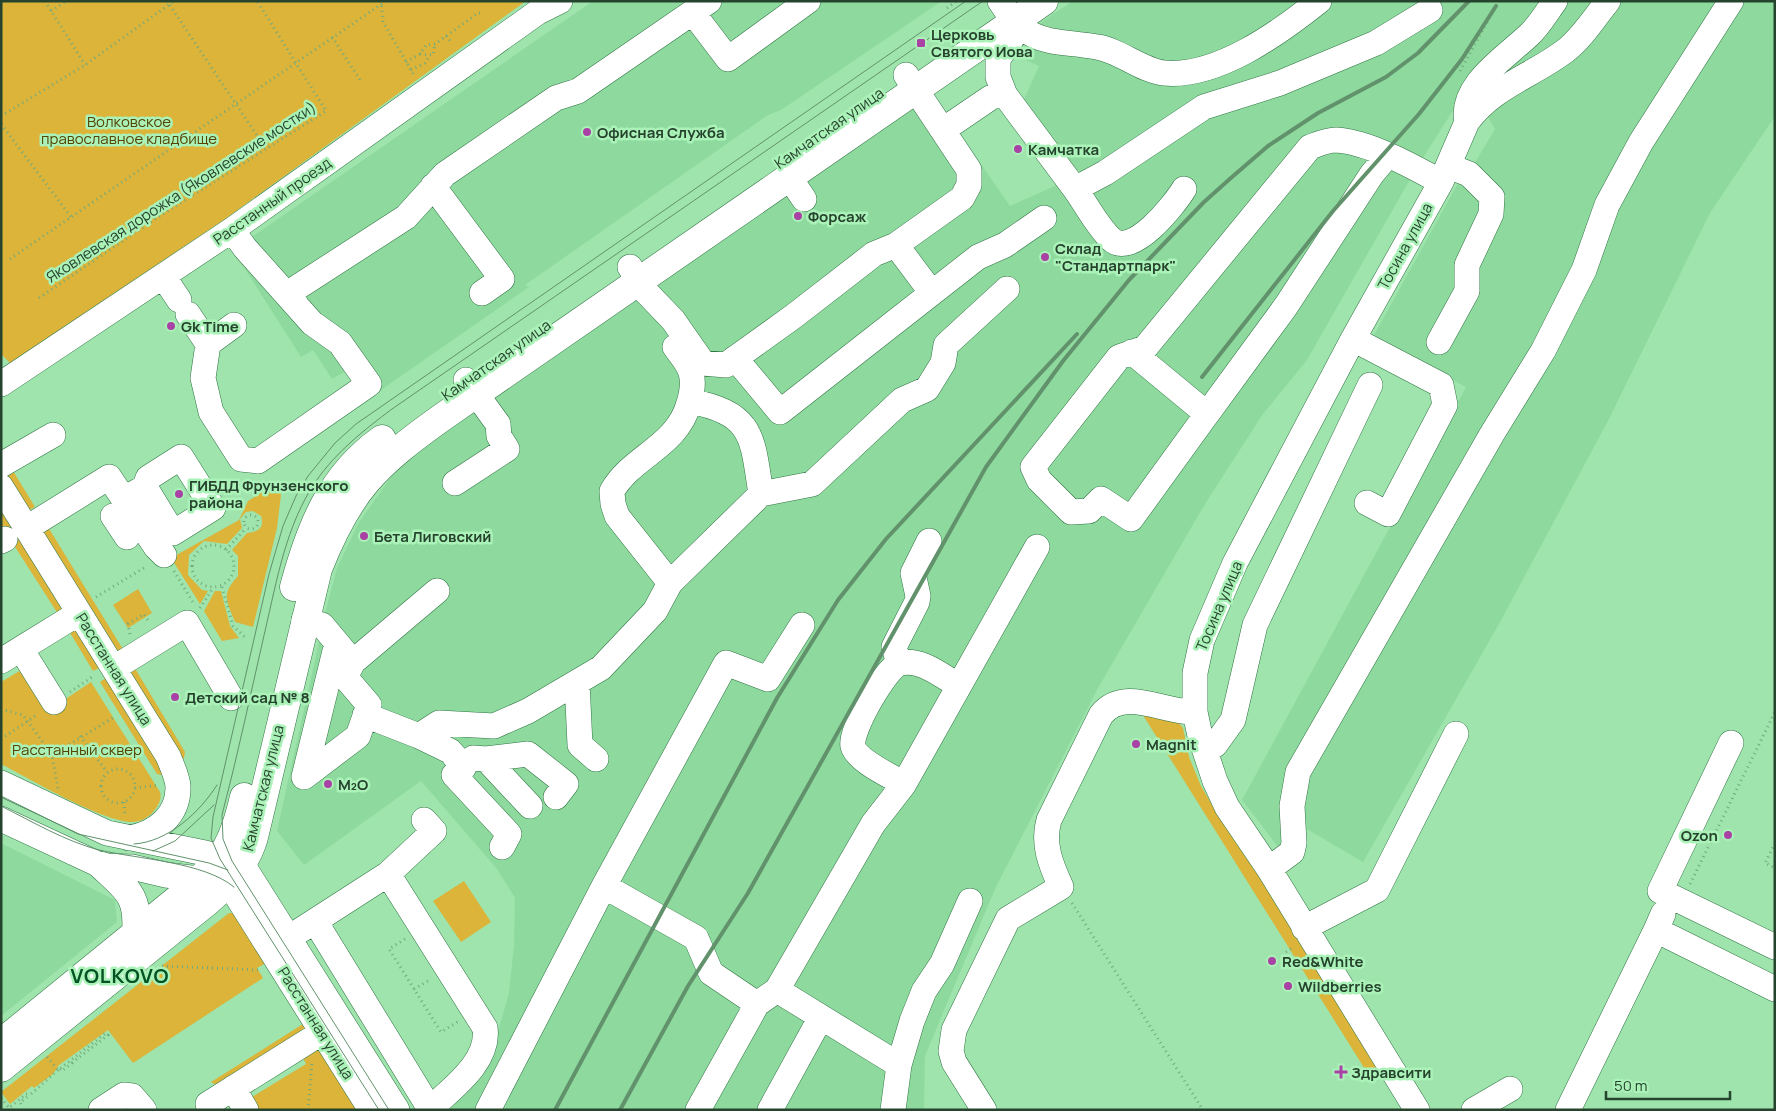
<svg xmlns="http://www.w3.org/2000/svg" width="1776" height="1111" font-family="Manrope,sans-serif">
	<rect width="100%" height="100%" fill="#9ee4ac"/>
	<!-- built -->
	<path fill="#8eda9e" d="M593,1H942L781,110L768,115L695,166L525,285L529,287L365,401L346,371L332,379L313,350L301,357L233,250Z
		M1073,1H1775V116L1710,213L1609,419L1499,624L1363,862L1305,828L1286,857L1242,800L1466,387L1373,337L1457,185L1466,178L1495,129L1484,110L1462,96L1416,169L1307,360L1263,414L1205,504L1098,688L995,889L925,1056L924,1110H434L497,1035L509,993L514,945L515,898L497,869L421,781L304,865L277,831L327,606L337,568L358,524L400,464L933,95L1010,206L1086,172L1066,168L1020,108L1039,66L1026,60L1034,42L1035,26Z
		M1,843L115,900L117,922L1,1016Z"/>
	<!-- green -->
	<path fill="#dbb439" d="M1,1H526L225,219L10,363L1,354Z
		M10,466L35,507L29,510L4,469Z
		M275,484L281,495L277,528L253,627L235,622C226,599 221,595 238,576V556L232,550L247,533C258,532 265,528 261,516L253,511L246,512L240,519L242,528L227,544L204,541L189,555L188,575L202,590L208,591L200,604L171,558L239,520L248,501Z
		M1,510L65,614L60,617L1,525Z
		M48,527L124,651L118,655L42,530Z
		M138,589L152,613L128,628L113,605Z
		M215,591H221L230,626L239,638L222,641L204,611Z
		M74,628L99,668L93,671L69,631Z
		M133,665L185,752L184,758L181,762L126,669Z
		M23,669L49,710L91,682L160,792C162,800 158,806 153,812C148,818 140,822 132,822C103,822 30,779 1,764V682Z
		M106,678L164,773L161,775L157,774L100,682Z
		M1141,712L1176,719L1183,728L1189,757L1201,786L1215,810L1267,887L1379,1071L1377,1079L1373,1082Z
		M464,881L491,922L461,942L433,901Z
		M229,913H234L266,963L257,968L263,978L133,1063L108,1030L59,1065L53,1074L34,1088L32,1086L10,1104L1,1092Z
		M303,1024L309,1034L222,1088L211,1082Z
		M315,1043L357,1110H253L247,1100L306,1064L300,1052Z"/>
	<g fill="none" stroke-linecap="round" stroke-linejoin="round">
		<!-- minor casing -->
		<g stroke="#2f7443" stroke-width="26">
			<path id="minor" d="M1000,1C1029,47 1048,39 1097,47C1119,50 1142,71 1164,73C1217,78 1279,33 1319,1
				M1555,1C1547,12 1539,26 1529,35C1506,57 1459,86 1467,122C1492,87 1532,76 1565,51C1582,38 1595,17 1608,1
				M693,13L728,59L808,1
				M1013,22L1011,40L998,59V77L1005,95L1075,189L1105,173L1204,107L1280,83L1376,43L1430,10
				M943,130L990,98
				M789,177L804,199
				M433,186L502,279L482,293
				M1075,189C1086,204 1097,226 1111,239C1132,259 1174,205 1184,189
				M232,230L245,248L312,323L340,343L369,384L258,461L241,459L211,412L203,378L208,344L234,325
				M896,245L932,293
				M630,267L646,292L673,320L703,363L726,365L794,316L874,254L896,245L962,198L969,185V170L906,75
				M163,276L179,300
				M287,294L406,217L445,174L556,98L578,91L709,1
				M188,314L208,344
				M1353,339L1441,385L1445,405L1388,514L1367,503
				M1439,342L1467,291V265L1491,214L1492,197L1469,174L1448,166
				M1132,352L1207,414L1286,306L1372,174L1388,155
				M735,358L780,412L978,257L1005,245L1044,218
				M1,384L232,230L538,12L560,1
				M690,401C754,414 752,436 761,494L812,484L902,400L927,389L943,363L946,345L1007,289
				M1207,414L1131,519L1101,499L1089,511L1071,512L1039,480L1033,467L1119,357L1145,348L1310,147C1318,144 1327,140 1336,140C1369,142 1412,166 1441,182
				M1,465L53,435
				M455,483L507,449L499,436L498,424L466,380
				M1,487L168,756C172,766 177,776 178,786C179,816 155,834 129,838
				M126,498L145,487L148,478L181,457L213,508L173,533L145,487
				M113,516L127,537
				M27,528L109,477L156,547L164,555
				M1,541L5,539
				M670,583L617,516L613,504L612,491C633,455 677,447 689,403C692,393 694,383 691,373C689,364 680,354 675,347
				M304,620L322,625L353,662L437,591
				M337,643L304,777L358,736L369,705L345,677L353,662
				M21,649L54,702
				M1,661L79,613
				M899,663L894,647L917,602L918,596L913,573L929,541
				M114,668L187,623L231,698
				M577,682L580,745L596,759
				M365,715L419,736L439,723L494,726L528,711L601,668L655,611L670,583L761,494
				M419,736L450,751L464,767L454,775L509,834L502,847
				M1731,743L1660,891L1775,947
				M1205,750L1215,745L1233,720L1255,625L1370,385
				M473,758L486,759L530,806
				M486,759L528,754L566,784L556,797
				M1,783L107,833L205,853L242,864L397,1110
				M904,784C891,776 857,761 853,746C849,732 887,666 900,663C921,658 942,676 959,686
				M1,819L102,866L132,867L166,875L215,881
				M223,864L228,882L371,1110
				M1269,869L1292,852L1294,843L1292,806L1298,772L1492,434L1543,351L1584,270L1607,205L1641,142L1731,1
				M388,874L485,1028C490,1062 451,1089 429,1110
				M604,886L696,938L711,973L757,1004
				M1663,914L1656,930L1775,989
				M315,921L430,1109
				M1304,928L1377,890L1456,734
				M301,930L388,874L434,831L424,820
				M777,990L899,1065
				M233,1088L246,1110
				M208,1104L337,1023
				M101,1110L124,1095L132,1096L144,1110
				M488,1110L604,886L726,663L768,679L802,625
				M698,1110L757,1004L777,990L873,824L904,784L1037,547
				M770,1110L821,1017
				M893,1110L899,1065L912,1021L924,991L942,964L970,901
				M984,1110L954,1062L951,1051L954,1030L1008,919L1061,887C1051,865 1042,844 1049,820L1101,715C1124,686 1164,713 1195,712
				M1417,1110L1269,869L1227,807L1215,781L1200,736L1195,712V673L1202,640L1235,563L1353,339L1441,182L1467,122
				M1474,1110L1510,1089
				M1568,1110L1656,930"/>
		</g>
		<!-- major casing -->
		<g stroke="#2f7443" stroke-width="29">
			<path id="major" d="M294,587C310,528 330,476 382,439
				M102,866C127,889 139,896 136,933
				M1,1043L185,893C223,858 232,849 244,797
				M1,1068L207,902C227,885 247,863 254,837L318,569C349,490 375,465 444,416L1044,1"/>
		</g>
		<!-- path -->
		<path stroke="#72a97d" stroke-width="3" stroke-dasharray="1 4" stroke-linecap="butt" d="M45,1L85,65
			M167,1L266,149
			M381,1L383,22L415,77
			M947,8L957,1
			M51,11L66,1
			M446,36L451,42
			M332,37L361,81
			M420,54L433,55L435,44
			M406,62L420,54L426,45L435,44L478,13H484
			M411,70L425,63L430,55
			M1460,71L1499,1
			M1,116L85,65L174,1
			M1,124L71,217
			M10,259L386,1
			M39,298L152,221L326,111L257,1
			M244 522a7 7 0 1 1 14 0a7 7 0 1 1-14 0Z
			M192 566a21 21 0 1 1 42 0a21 21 0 1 1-42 0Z
			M226,550L246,528
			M174,571L194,604
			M222,587L233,626L247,639
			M96,597L147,566
			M200,608L213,588
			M130,634L128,624L144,614L149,622
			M70,692L92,677
			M1,709L23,715L52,755L58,789
			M80,736L107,772
			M1,739L38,714
			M52,755L116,716
			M101 786a17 17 0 1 1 34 0a17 17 0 1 1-34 0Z
			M135,788L159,785
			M124,802L125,816
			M1775,843L1765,863L1775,868
			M1690,884L1775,712
			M1072,903L1203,1110
			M405,939L389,949L441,1032L459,1021
			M1286,952L1294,947
			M162,966L261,970
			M414,989L431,979
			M47,1057L58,1070L106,1033L108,1035L72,1063
			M60,1069L62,1071L72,1063
			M1,1098L9,1108L26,1094H31L58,1070
			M21,1104L20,1102L30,1095
			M308,1110L312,1063"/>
		<!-- minor -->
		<use href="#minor" stroke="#fff" stroke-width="25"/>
		<!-- major -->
		<use href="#major" stroke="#fff" stroke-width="28"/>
		<!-- tram -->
		<path stroke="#61926c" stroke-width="1" d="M1,796L78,834L209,863L228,870
			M1,806C33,822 65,841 99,850C138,859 204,862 234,887
			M134,844C168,842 200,812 217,785
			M153,851L175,841L214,805
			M379,1110L220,859L211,838L213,817L269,574L283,526L296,496L308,476L335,443L356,424L966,1
			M389,1110L232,861L223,839L222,815C238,754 251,692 265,631C277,580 286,525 316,481C336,452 364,430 392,409L983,1"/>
		<!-- rail -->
		<path stroke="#61926c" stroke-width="4" d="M1202,377L1333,211L1419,114L1462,59L1496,6
			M555,1110L777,698L838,600L886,539L1077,334
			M620,1110L688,986L748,893L986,467L1063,361L1129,280L1204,202L1232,177L1268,146L1318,113L1386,77L1418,53L1469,1"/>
	</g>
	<!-- markers -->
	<g fill="#aa41a4" stroke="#abf2b9" stroke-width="2">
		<rect x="916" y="38" width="10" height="10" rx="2.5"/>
		<circle cx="587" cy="132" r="5"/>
		<circle cx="1018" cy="149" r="5"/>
		<circle cx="798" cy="216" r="5"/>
		<circle cx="1045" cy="257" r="5"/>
		<circle cx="171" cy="326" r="5"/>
		<circle cx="179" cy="494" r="5"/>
		<circle cx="364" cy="536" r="5"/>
		<circle cx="175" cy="697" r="5"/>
		<circle cx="1136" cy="744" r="5"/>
		<circle cx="328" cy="784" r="5"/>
		<circle cx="1728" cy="835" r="5"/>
		<circle cx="1272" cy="961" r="5"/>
		<circle cx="1288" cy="986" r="5"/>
		<path d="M1338.5 1064.5h5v5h5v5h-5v5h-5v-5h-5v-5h5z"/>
	</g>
	<g text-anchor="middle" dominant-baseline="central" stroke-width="5" stroke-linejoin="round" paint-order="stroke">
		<!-- poi labels -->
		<g font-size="15" font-weight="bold" fill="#26432d" stroke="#abf2b9" text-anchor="start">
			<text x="931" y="34">Церковь<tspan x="931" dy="17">Святого Иова</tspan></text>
			<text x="597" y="132">Офисная Служба</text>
			<text x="1028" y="149">Камчатка</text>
			<text x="808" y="216">Форсаж</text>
			<text x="1055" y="248">Склад<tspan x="1055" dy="17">"Стандартпарк"</tspan></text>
			<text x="181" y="326">Gk Time</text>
			<text x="189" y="485">ГИБДД Фрунзенского<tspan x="189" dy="17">района</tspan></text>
			<text x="374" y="536">Бета Лиговский</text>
			<text x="185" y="697">Детский сад № 8</text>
			<text x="1146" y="744">Magnit</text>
			<text x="338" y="784">М₂O</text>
			<text x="1718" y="835" text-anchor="end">Ozon</text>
			<text x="1282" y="961">Red&amp;White</text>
			<text x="1298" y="986">Wildberries</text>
			<text x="1351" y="1072">Здравсити</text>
		</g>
		<!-- park labels -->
		<g font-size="15" fill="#554304" stroke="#abf2b9">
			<text x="129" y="121">Волковское<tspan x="129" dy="17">православное кладбище</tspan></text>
			<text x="77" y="749">Расстанный сквер</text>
		</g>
		<!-- street labels -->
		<g font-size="15" fill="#26432d" stroke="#abf2b9">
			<text transform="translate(829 128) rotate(-35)">Камчатская улица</text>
			<text transform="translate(181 192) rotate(-33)">Яковлевская дорожка (Яковлевские мостки)</text>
			<text transform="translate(272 201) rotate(-35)">Расстанный проезд</text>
			<text transform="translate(1405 246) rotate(-61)">Тосина улица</text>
			<text transform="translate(496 360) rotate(-35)">Камчатская улица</text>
			<text transform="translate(1219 606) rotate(-67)">Тосина улица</text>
			<text transform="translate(114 669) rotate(58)">Расстанная улица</text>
			<text transform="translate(263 788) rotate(-76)">Камчатская улица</text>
			<text transform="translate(316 1023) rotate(58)">Расстанная улица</text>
		</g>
		<!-- district labels -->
		<g font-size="20" font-weight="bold" letter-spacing="1" fill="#035424" stroke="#abf2b9">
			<text x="120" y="975">VOLKOVO</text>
		</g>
	</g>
	<!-- border -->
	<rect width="1776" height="1111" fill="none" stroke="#26432d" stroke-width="5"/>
	<!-- scale -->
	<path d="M1606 1091v8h124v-8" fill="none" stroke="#26432d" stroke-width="2.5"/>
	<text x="1614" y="1091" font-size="15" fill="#26432d" stroke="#abf2b9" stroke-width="4" paint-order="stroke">50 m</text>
</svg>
